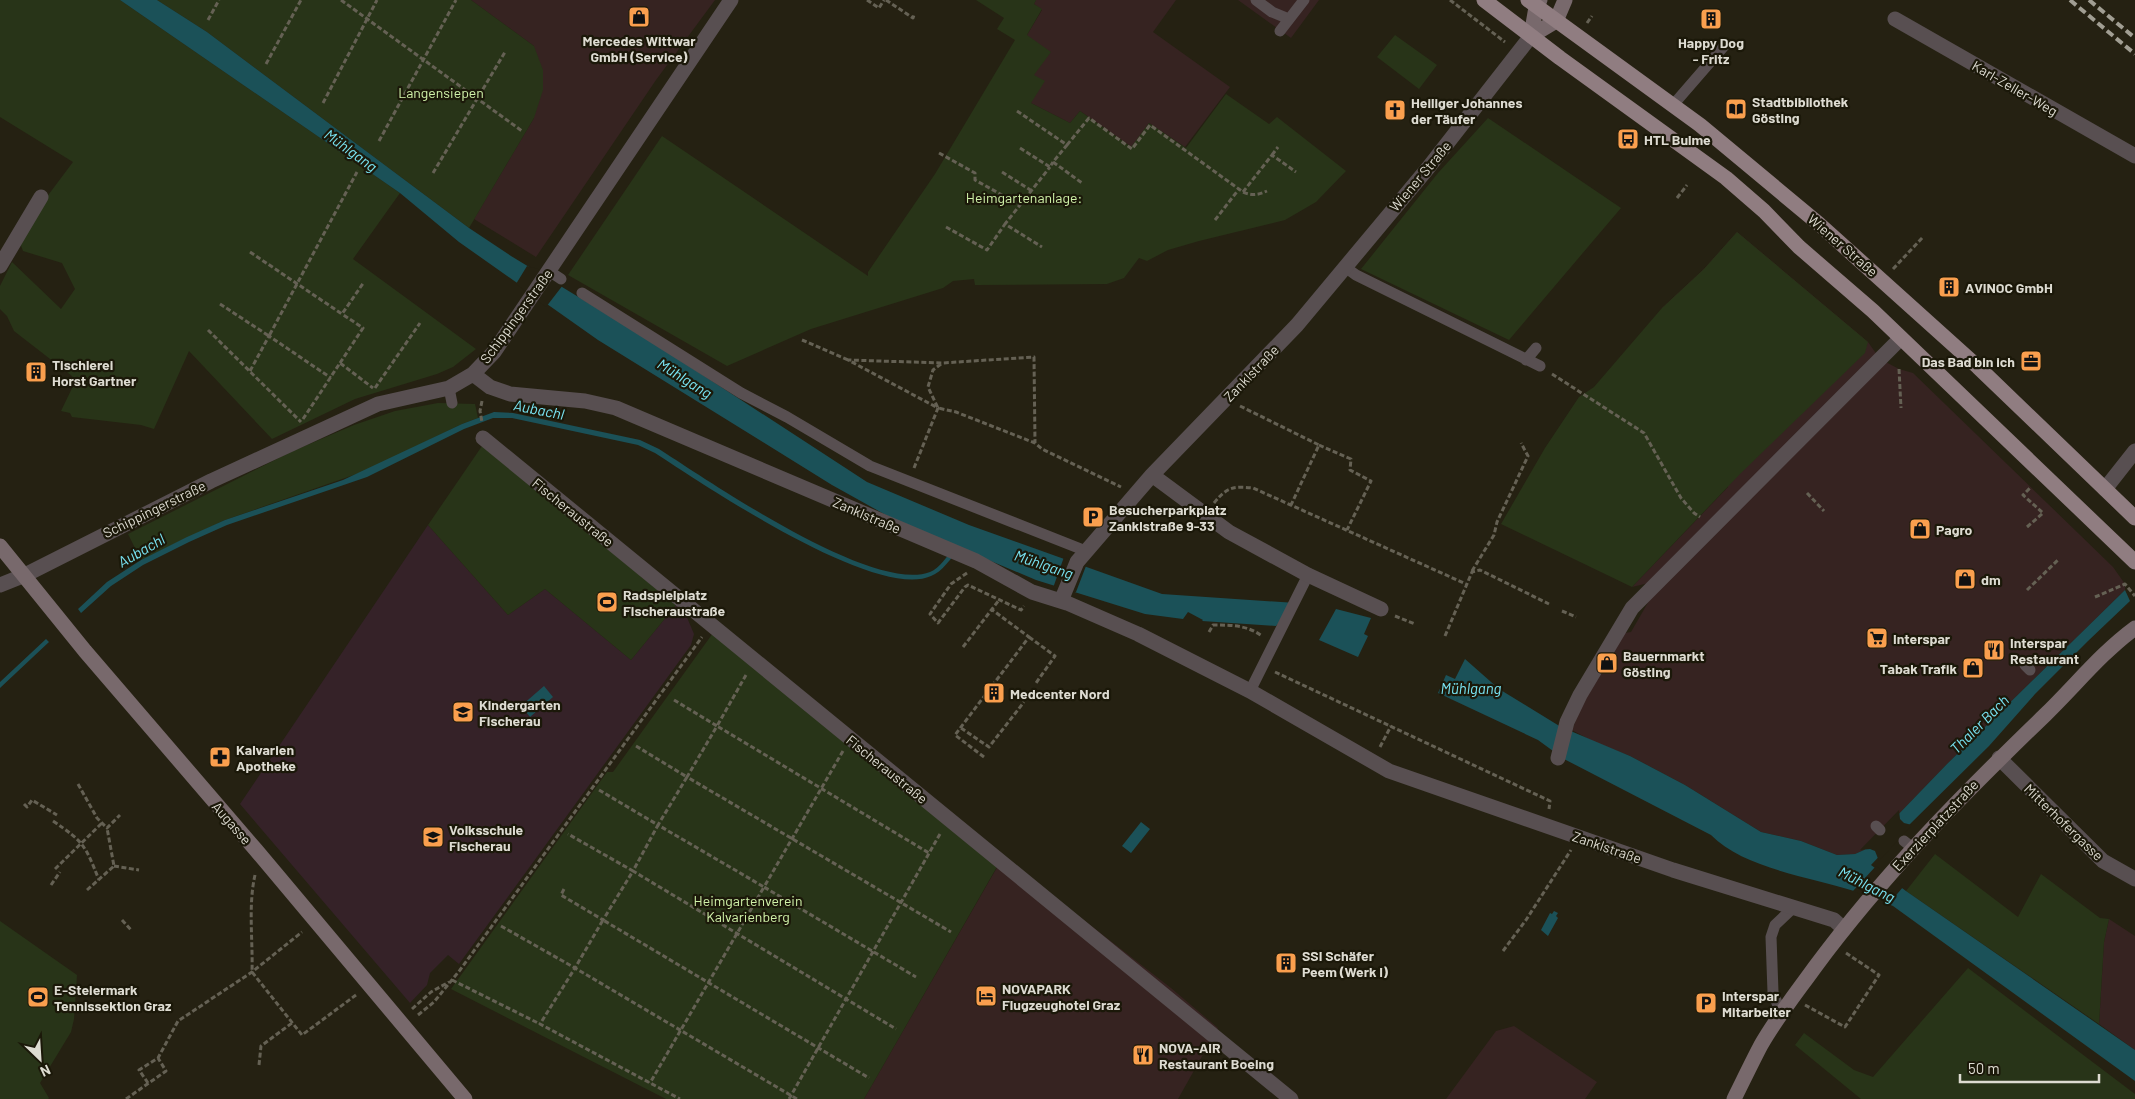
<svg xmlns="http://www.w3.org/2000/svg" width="2135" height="1099" font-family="Barlow,sans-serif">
	<rect width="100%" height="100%" fill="#252112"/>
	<!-- commercial -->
	<path fill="#362321" d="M471,0H715L656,80L536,257L474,219L534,118V46Z
		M1036,0H1176L1153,32L1230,87L1185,147L1149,123L1132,147L1080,111L1070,123L1031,103L1034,76L1027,35L1042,10L1034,4Z
		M1238,0H1319L1291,38Z
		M1737,232L1868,342L1880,359L1899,369L1913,373L2113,567L2125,584V590L1947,764L1864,850L1855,854L1837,855L1801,841L1761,832L1685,785L1630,756L1592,741L1572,730L1610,635L1631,632L1661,580L1632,587L1728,487L1662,308L1704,269Z
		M1003,857L1171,988L1218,1028L1178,1099H864Z
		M2109,919L2135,936V1050L2099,1024L2104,942Z
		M1514,1026L1597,1082L1585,1099H1446L1496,1031Z"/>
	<!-- education -->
	<path fill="#352228" d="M428,525L508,615L545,589L631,660L676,605L686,615L694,634L691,645L459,964L448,955L430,973L427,985L410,1003L240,804Z"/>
	<!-- green -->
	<path fill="#283418" d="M0,0H120L400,193L353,259L476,349L453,367L437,374L355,399L272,439L189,351L154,429L141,425L72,417L70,413L61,411L75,382L72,376L14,331L7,316L0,309V286L12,262L61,309L75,289L62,263L23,251L20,243L46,198L73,162L0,117Z
		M157,0H471L534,46L543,70V90L534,118L469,228L207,32Z
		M976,0H1036L1034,4L1042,9L1027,35L1051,52L1034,75L1045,81L1031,103L1070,123L1080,111L1131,147L1149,123L1186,148L1226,94L1269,124L1277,117L1346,171L1316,202L1285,220L1199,241L1168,250L1147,261L1139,258L1124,278L1107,284L975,285L974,279L953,281L943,288L811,329L727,366L568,275L662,136L868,276V272L935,174L1015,40L997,29L1004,18Z
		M1395,35L1437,65L1419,89L1377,57Z
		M1488,118L1621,208L1509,340L1361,269L1438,173Z
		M1737,232L1868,342L1865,353L1740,474L1632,587L1501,524L1545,448L1579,397L1594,387L1662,308L1704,269Z
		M438,403L475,404L478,418L462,424L365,471L225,520L141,560L128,534L293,451L354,425L395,411Z
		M482,446L676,605L631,660L545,589L508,615L428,525Z
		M713,633L998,865L864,1099H666L451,989L607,772H613Z
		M1935,854L2018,917L2041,874L2100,918L2109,919L2104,942L2099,1024L1906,891Z
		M0,921L77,975L74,1019L71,1032L40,1083L49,1098L48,1099H0Z
		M1968,968L2135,1094V1099H1861L1795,1045L1804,1033L1854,1070L1873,1077Z"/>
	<!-- water -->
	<path fill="#1b5158" d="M120,0H157L207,32L469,228L511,256L646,338L867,482L969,525L1162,594L1296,603L1276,626L1202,621L1203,620L1188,612L1183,619L1145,614L1036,580L979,556L958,550C951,558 942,572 931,576C876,601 704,485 655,453L638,445L512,418H493L464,429L367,477L227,525L189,542L143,565L111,586L81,613L78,609L107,582L141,560L187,537L225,520L343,480L462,424L494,412L513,413L640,440L659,449C709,481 872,594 930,572C940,568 947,556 954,548L920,534L832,485L598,340L459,242L400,193Z
		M2125,590L2130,601L2088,641L2035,694L1989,746L1909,825L1871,865L1906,891L2135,1050V1081L1893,906C1880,901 1867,895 1854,891C1810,877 1743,868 1711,835L1564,759L1538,740L1438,693L1446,675L1455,679L1465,659L1499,689L1561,727L1630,756L1685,785L1761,832L1801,841L1837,855L1855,854L1864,850L1947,764Z
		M1336,609L1371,618L1364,634L1368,636L1358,657L1319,640Z
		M46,639L49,642L0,688V682Z
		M544,686L553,697L530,717L521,706Z
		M1141,822L1150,829L1131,853L1122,846Z
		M1554,911L1558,913L1556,916L1558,918L1548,936L1541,930L1550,913L1552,914Z"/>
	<!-- pier -->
	<path fill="#252112" d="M527,266L538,269L563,285L546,307L516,284Z
		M1064,557L1086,566L1076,592L1070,593L1053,588Z
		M1899,810L1900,819L1904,823L1912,825L1879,861L1875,851L1870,849L1860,850Z
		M1876,866L1903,887L1887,906L1853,891Z"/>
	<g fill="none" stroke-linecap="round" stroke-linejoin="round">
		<!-- path -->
		<path stroke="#656154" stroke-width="3" stroke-dasharray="5 2.5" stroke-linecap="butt" d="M341,0L522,131
			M867,0L879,8L884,0
			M886,0L913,18L914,15
			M1450,0L1505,42
			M208,20L219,0
			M1587,23L1592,16
			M266,64L301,0
			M323,103L377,0
			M1017,111L1067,145L1053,162L1082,183
			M379,141L456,0
			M1067,145L1089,118L1132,149L1150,125L1243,192C1252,196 1258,195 1267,191
			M1020,148L1050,167L1053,162
			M939,153L975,173V180L1020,205L1005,224L1042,247
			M1272,155L1278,147
			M1002,172L1032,191
			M433,173L505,52
			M1243,192L1272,155L1296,172
			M1677,198L1687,185
			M1020,205L1050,167
			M1215,220L1239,189
			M946,227L987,250L1005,224
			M250,252L342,314L364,282
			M1893,269L1923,237
			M220,304L269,336L357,172
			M208,330L301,422
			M802,340L848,360
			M340,363L363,328L342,314
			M941,364L933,370L928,387L938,408L956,412L1035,443L1042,449L1121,487
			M1899,369L1901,408
			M250,371L269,336L331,378
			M1552,374L1644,433L1681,498L1694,513L1700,517
			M375,388L420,323
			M482,401L480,411L482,422
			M1240,406L1319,445L1291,505
			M303,419L340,363L373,388
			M1319,445L1351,459L1350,470L1371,481L1347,530
			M914,468L938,408L848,360L942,363L1034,357L1035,443
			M1807,493L1824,511
			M1214,503C1227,487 1233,486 1253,488L1466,584
			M2027,527L2043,513L2023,495L2030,488
			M1472,571L1494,535L1497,522L1528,456L1521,443
			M967,573L951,584L930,614L938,623L965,587L968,585L1021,610L1024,606
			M2027,590L2059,559
			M2095,597L2125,584L2135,596
			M1562,611L1576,617
			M1395,616L1415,624
			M1209,632L1213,625C1231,625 1247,625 1262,636
			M1445,636L1472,572L1480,570L1549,604
			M1029,637L1055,656L1036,683
			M963,647L999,600
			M1275,672L1550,801L1549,809
			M746,675L717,726L929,853
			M674,700L717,726L687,777L951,932
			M961,728L989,747L1024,702
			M636,746L687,777L658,825L764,887L650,1083
			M1380,747L1391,726
			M843,751L764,887L916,977
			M984,757L955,735L1029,637L991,609
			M78,784L97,818L107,828L120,815
			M599,790L658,825L633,871L896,1029
			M24,804L27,807L32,800L57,815
			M53,821C84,842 85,845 99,880
			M114,866L139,870
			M55,869L102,823
			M255,875C248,906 253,940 252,972L302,1035L356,995
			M51,885L60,872
			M564,889L561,895L603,920L633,871L568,834
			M87,890L114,866L107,828
			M122,920L132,931
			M501,926L575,968L540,1024L680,1099
			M1503,951L1526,920L1571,850
			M452,980L540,1024
			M1805,1005L1845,1027L1879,975L1846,953
			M412,1009L431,992L449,982
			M418,1015L434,1002L460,970L702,637
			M259,1065L261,1046L292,1023
			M148,1083L139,1070L158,1058L178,1021L252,972L302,932
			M126,1099L166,1071L158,1058
			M789,1099L940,834
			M797,1099L575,968L603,920L869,1078"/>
		<!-- lane -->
		<path stroke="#584f51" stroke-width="11" d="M1256,0L1272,12L1289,19
			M1280,31L1304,0
			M1673,105L1725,45
			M1345,267L1356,275L1540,366
			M549,271L561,279
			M582,293L741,393L787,417L870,466L1086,551
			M1526,360L1536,348
			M449,388L452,403
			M2025,665L2030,670
			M1250,691L1308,575
			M1876,826L1880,830
			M1904,841L1914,849
			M1781,1014L1773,992L1771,937L1775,925L1793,908"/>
		<!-- street -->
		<path stroke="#584f51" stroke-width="15" d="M1895,19L2135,156
			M0,266L41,197
			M473,374L490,387L510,394L585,401L616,408L976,561L1032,592L1067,603L1138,634L1250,691L1389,771L1673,870L1834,920L1844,929
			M483,438L1291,1099
			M1152,475L1229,532L1308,575L1381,609
			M2105,489L2135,451
			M0,585L25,575L211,481L378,404L449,388L473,374L494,352L731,0
			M1061,601L1077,562L1152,475L1297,325L1428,168L1531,36
			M1558,758L1567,722L1580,695L1632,608L1901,338
			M1999,758L2103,861L2135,879"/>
		<!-- secondary -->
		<path stroke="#78696c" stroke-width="15" d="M1531,36L1556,21L1565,0
			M1531,36L1536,7L1540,0
			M0,546L85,651L256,850L465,1099
			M1734,1099C1743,1081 1752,1062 1761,1045C1777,1017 1797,992 1815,967C1883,875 1963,794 2045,715C2075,686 2101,653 2135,628"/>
		<!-- primary -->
		<path stroke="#907d81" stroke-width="15" d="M1484,0L1560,58L1726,178L1764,211L1799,247L1873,311L2135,562
			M1528,0L1700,125L1819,224L1978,367L2135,518"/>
		<!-- rail -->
		<path stroke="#a19e93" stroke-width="4" stroke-dasharray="8 4" stroke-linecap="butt" d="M2070,0L2135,54
			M2089,0L2135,38"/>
	</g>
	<!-- icons -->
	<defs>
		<g id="shop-square" transform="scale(1.125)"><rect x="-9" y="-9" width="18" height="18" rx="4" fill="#fa9f4e" stroke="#1b1809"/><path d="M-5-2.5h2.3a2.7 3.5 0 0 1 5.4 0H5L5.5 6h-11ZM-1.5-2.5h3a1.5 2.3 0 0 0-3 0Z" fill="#111"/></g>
		<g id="building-square" transform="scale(1.125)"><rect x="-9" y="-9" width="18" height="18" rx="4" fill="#fa9f4e" stroke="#1b1809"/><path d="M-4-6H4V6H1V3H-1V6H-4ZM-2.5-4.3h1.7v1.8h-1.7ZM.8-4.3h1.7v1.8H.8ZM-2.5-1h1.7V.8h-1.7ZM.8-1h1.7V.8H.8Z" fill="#111"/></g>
		<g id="library-square" transform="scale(1.125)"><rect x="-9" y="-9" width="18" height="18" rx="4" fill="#fa9f4e" stroke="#1b1809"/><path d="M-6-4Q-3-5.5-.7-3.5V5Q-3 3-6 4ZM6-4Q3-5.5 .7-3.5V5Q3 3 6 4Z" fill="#111"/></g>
		<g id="church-square" transform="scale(1.125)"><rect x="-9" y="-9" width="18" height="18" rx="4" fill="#fa9f4e" stroke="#1b1809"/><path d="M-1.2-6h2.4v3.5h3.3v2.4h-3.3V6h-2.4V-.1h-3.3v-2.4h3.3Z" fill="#111"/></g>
		<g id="bus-square" transform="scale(1.125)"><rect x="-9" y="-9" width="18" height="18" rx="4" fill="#fa9f4e" stroke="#1b1809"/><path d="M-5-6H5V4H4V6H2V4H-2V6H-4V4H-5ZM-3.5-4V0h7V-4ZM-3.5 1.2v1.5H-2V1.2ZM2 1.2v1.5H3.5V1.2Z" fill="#111"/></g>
		<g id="office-square" transform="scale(1.125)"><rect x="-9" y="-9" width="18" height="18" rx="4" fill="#fa9f4e" stroke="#1b1809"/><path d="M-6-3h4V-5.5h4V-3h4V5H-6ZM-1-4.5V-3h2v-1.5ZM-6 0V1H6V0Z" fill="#111"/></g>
		<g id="parking-square" transform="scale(1.125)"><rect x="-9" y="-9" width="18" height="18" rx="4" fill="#fa9f4e" stroke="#1b1809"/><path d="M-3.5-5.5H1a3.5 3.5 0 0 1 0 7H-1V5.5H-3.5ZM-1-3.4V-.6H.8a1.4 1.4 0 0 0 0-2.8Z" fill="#111"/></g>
		<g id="stadium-square" transform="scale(1.125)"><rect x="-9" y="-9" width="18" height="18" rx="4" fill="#fa9f4e" stroke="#1b1809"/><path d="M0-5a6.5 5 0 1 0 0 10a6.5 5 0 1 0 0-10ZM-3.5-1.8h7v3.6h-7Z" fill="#111"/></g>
		<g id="supermarket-square" transform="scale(1.125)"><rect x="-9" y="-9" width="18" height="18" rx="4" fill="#fa9f4e" stroke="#1b1809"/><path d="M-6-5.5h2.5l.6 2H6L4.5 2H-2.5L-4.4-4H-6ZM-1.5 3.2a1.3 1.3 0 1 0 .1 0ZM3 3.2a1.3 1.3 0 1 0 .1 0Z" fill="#111"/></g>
		<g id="restaurant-square" transform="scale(1.125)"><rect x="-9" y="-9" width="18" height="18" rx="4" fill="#fa9f4e" stroke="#1b1809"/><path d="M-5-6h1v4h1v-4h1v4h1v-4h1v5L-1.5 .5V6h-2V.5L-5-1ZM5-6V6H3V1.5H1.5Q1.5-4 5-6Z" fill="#111"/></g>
		<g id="school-square" transform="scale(1.125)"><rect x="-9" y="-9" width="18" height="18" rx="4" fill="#fa9f4e" stroke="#1b1809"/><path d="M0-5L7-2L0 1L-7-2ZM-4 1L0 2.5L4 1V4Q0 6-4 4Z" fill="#111"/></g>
		<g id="pharmacy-square" transform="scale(1.125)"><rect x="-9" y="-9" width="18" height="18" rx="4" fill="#fa9f4e" stroke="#1b1809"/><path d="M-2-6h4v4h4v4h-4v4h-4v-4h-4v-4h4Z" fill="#111"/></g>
		<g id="hotel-square" transform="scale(1.125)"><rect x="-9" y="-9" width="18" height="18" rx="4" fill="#fa9f4e" stroke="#1b1809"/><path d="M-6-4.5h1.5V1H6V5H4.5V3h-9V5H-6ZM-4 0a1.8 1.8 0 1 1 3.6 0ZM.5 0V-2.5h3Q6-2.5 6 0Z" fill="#111"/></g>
	</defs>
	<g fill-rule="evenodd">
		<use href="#shop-square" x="639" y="17"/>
		<use href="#building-square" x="1711" y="19"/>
		<use href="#library-square" x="1736" y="109"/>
		<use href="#church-square" x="1395" y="110"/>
		<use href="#bus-square" x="1628" y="139"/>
		<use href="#building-square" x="1949" y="287"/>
		<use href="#office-square" x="2031" y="361"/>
		<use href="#building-square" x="36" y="372"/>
		<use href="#parking-square" x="1093" y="517"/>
		<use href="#shop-square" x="1920" y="529"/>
		<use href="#shop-square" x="1965" y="579"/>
		<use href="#stadium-square" x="607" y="602"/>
		<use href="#supermarket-square" x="1877" y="638"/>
		<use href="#restaurant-square" x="1994" y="650"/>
		<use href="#shop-square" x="1607" y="663"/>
		<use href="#shop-square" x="1973" y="668"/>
		<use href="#building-square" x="994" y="693"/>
		<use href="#school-square" x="463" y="712"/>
		<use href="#pharmacy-square" x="220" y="757"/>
		<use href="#school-square" x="433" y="837"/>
		<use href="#building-square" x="1286" y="963"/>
		<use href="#hotel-square" x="986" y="996"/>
		<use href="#stadium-square" x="38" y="997"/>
		<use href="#parking-square" x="1706" y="1003"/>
		<use href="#restaurant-square" x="1143" y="1055"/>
	</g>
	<g text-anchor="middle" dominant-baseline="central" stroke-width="4.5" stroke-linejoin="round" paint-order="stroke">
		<!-- poi labels -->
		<g font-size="14" font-weight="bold" fill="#dddbd1" stroke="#1b1809" text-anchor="start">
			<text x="639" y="40" text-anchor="middle">Mercedes Wittwar<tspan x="639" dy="16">GmbH (Service)</tspan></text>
			<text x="1711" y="42" text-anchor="middle">Happy Dog<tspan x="1711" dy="16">- Fritz</tspan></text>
			<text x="1752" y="101">Stadtbibliothek<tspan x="1752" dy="16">Gösting</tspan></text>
			<text x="1411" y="102">Heiliger Johannes<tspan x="1411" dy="16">der Täufer</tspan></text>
			<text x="1644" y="139">HTL Bulme</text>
			<text x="1965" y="287">AVINOC GmbH</text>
			<text x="2015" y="361" text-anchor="end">Das Bad bin ich</text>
			<text x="52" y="364">Tischlerei<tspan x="52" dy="16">Horst Gartner</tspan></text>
			<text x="1109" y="509">Besucherparkplatz<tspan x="1109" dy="16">Zanklstraße 9-33</tspan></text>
			<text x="1936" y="529">Pagro</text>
			<text x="1981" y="579">dm</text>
			<text x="623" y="594">Radspielplatz<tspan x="623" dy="16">Fischeraustraße</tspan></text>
			<text x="1893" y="638">Interspar</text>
			<text x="2010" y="642">Interspar<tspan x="2010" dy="16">Restaurant</tspan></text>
			<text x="1623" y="655">Bauernmarkt<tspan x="1623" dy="16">Gösting</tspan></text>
			<text x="1957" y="668" text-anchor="end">Tabak Trafik</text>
			<text x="1010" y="693">Medcenter Nord</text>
			<text x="479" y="704">Kindergarten<tspan x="479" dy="16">Fischerau</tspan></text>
			<text x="236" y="749">Kalvarien<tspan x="236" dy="16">Apotheke</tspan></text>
			<text x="449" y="829">Volksschule<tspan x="449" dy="16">Fischerau</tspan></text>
			<text x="1302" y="955">SSI Schäfer<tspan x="1302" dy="16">Peem (Werk I)</tspan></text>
			<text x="1002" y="988">NOVAPARK<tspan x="1002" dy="16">Flugzeughotel Graz</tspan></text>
			<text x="54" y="989">E-Steiermark<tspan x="54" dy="16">Tennissektion Graz</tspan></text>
			<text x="1722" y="995">Interspar<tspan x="1722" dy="16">Mitarbeiter</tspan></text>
			<text x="1159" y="1047">NOVA-AIR<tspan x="1159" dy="16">Restaurant Boeing</tspan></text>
		</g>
		<!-- street labels -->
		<g font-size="14" fill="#dddbd1" stroke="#1b1809">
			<text transform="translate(2015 88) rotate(30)">Karl-Zeller-Weg</text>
			<text transform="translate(1420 176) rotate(-50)">Wiener Straße</text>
			<text transform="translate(1843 245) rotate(41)">Wiener Straße</text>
			<text transform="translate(516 316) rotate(-54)">Schippingerstraße</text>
			<text transform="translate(1251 373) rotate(-46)">Zanklstraße</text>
			<text transform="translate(154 509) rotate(-26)">Schippingerstraße</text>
			<text transform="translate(573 512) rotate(39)">Fischeraustraße</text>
			<text transform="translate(867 515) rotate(23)">Zanklstraße</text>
			<text transform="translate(887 769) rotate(39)">Fischeraustraße</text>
			<text transform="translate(2064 822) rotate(44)">Mitterhofergasse</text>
			<text transform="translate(232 823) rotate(49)">Augasse</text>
			<text transform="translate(1935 825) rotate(-47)">Exerzierplatzstraße</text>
			<text transform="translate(1607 847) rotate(19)">Zanklstraße</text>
		</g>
		<!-- park labels -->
		<g font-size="14" fill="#d0f2a9" stroke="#1b1809">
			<text x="441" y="92">Langensiepen</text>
			<text x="1024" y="197">Heimgartenanlage:</text>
			<text x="748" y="900">Heimgartenverein<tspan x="748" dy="16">Kalvarienberg</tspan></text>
		</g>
		<!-- water labels -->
		<g font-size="15" font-style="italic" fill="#79e4f3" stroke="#1b1809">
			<text transform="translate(351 150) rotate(36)">Mühlgang</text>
			<text transform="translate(685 378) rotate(32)">Mühlgang</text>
			<text transform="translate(539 409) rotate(11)">Aubachl</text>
			<text transform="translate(141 550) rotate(-30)">Aubachl</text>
			<text transform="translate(1044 564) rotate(19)">Mühlgang</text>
			<text x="1471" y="688">Mühlgang</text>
			<text transform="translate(1979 724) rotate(-45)">Thaler Bach</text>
			<text transform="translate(1867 884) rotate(27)">Mühlgang</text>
		</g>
	</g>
	<!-- north arrow -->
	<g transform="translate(40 1059) rotate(155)" stroke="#1b1809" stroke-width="4" paint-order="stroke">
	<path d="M0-4L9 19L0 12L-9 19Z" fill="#dddbd1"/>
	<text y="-8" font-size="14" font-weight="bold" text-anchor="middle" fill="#dddbd1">N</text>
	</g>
	<!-- scale -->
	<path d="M1960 1074v8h139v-8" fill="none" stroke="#dddbd1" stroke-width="2.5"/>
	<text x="1968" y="1074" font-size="15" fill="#dddbd1" stroke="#1b1809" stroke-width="4" paint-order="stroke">50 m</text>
</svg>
